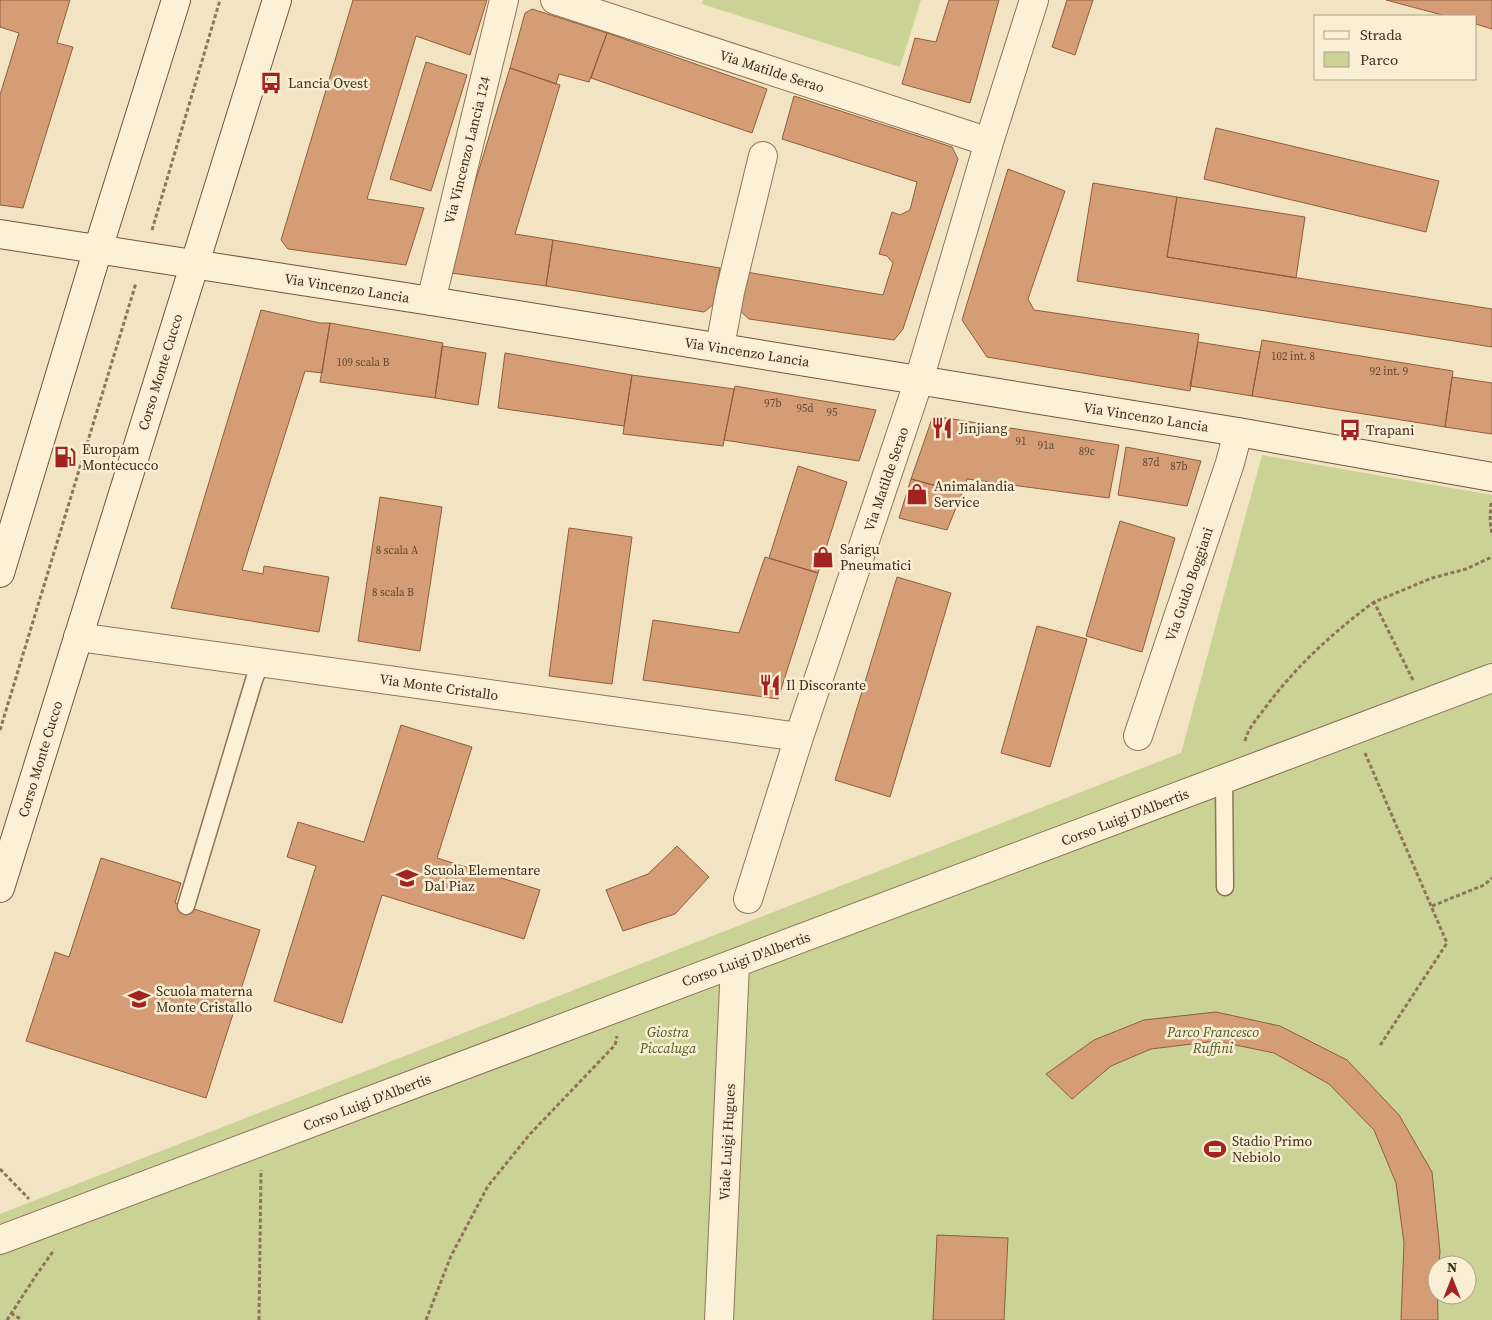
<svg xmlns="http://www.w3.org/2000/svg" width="1492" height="1320" font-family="'Source Serif 4',serif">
	<rect width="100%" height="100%" fill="#f2e4c3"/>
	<!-- green -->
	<path fill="#cad296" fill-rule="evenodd" d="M703,0H921L900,67L702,4Z
		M1262,455L1492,495V1320H0V1214L1181,753ZM1437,1265H1467V1295H1437Z"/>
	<!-- building -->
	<path fill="#d49d75" stroke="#905d3b" d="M0,0H70L57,43L73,47L23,208L0,205V95L19,33L0,27Z
		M353,0H487L470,55L416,36L367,199L424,208L406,265L288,249L281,240Z
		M949,0H999L970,103L902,84L915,38L936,42Z
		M1067,0H1093L1075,55L1052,47Z
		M1386,0H1492V29L1476,24V16H1446Z
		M532,9L607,33L589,82L559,74L556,84L510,68L525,13Z
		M607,33L767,89L752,133L591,78Z
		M426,62L467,75L431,191L390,179Z
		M510,68L560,85L515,234L553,240L546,286L451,273L449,268Z
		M794,96L952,147L958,159L903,329L894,340L749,319L739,310L746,272L883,295L893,263L887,256L879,254L892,212L900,215L910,210L917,182L782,139Z
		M1216,128L1439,181L1426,232L1204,179Z
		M1008,169L1065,191L1028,299L1034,310L1199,334L1190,391L987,357L962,320Z
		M1093,183L1177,197L1167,257L1492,309V347L1077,281Z
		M1177,197L1305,217L1296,278L1167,257Z
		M553,240L720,268L713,305L704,312L546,286Z
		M261,310L320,323H330L322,373L305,371L242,570L263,574L264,566L329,577L319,632L171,608Z
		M330,323L443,343L435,398L320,382Z
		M1262,340L1453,371L1445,427L1252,396Z
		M1198,342L1260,352L1252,396L1190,386Z
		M442,346L486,353L478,405L435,398Z
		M505,353L632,375L624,426L498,408Z
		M632,375L734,389L723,446L623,434Z
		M1452,377L1492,383V434L1445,427Z
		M735,386L876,410L859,461L724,440Z
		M933,416L1119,445L1109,498L967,479L962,493L911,479Z
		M1126,447L1201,461L1187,506L1118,495Z
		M798,466L847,482L818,573L769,558Z
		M911,479L962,493L947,530L899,518Z
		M380,497L442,507L420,651L358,641Z
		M1120,521L1175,538L1142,652L1086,636Z
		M569,528L632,537L612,684L549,676Z
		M765,557L818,573L778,699L643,680L653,620L739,633Z
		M897,577L951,593L890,797L835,780Z
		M1037,626L1087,639L1050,767L1001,753Z
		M401,725L472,747L437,858L540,890L524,939L382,895L342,1023L274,1001L316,866L287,857L298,822L364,842Z
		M677,846L709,877L675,914L623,931L606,890L648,874Z
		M101,858L181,883L175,903L260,930L206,1098L26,1041L55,952L69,957Z
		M1216,1012L1280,1026L1347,1060L1399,1115L1432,1172L1440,1251L1439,1265H1437L1438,1320H1401L1404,1243L1396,1183L1374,1130L1329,1084L1274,1053L1216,1041L1151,1049L1111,1066L1072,1099L1046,1074L1094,1040L1144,1020Z
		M937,1235L1008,1238L1004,1320H933Z"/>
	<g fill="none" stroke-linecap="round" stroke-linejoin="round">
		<!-- lane casing -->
		<g stroke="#8e7558" stroke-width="19">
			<path id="lane" d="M1224,779L1225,887
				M186,906L254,680L261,662"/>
		</g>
		<!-- street casing -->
		<g stroke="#8e7558" stroke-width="30">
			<path id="street" d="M555,0L989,142
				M431,301L504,0
				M720,347L730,292L763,156
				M78,637L799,737
				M1138,736L1230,463L1238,432
				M748,899L799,737L919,380L989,142L1034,0
				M0,1240L1492,678
				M719,1320L735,964"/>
		</g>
		<!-- secondary casing -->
		<g stroke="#70563b" stroke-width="30">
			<path id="secondary" d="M0,234L431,301L1238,432L1492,477
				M0,573L98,249L176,0
				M0,888L277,0"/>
		</g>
		<!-- path -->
		<path stroke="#8e7558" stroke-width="3" stroke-dasharray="4 2.5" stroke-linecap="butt" d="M152,230L220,0
			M1491,503L1490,521L1492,534
			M1413,680L1374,602L1432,578L1466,569L1492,557
			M0,730L136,283
			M1245,741C1248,729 1255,721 1262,712C1293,669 1332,633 1374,602
			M1365,753L1447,943L1379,1047
			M1432,906L1484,885L1492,878
			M0,1169L29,1199
			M11,1313L22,1320
			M7,1320L37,1274L54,1250
			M259,1320L261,1170
			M426,1320L451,1256L488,1186L530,1134L615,1045L617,1036"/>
		<!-- lane -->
		<use href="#lane" stroke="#fcf1d7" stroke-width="16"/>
		<!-- street -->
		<use href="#street" stroke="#fcf1d7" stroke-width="28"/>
		<!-- secondary -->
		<use href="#secondary" stroke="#fcf1d7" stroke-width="28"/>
	</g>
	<!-- icons -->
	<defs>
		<g id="bus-bare" transform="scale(1.725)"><path d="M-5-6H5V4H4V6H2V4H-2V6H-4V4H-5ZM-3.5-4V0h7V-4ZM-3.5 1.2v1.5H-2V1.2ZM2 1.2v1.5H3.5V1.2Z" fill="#a32222" stroke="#f9eed3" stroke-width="2.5" paint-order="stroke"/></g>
		<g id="restaurant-bare" transform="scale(1.725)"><path d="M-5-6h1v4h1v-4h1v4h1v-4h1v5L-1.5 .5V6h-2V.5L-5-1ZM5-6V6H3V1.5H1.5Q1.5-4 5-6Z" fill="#a32222" stroke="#f9eed3" stroke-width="2.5" paint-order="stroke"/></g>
		<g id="fuel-bare" transform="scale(1.725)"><path d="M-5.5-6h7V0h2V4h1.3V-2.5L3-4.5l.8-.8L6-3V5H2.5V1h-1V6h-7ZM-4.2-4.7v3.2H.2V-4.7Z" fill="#a32222" stroke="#f9eed3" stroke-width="2.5" paint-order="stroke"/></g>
		<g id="shop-bare" transform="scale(1.725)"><path d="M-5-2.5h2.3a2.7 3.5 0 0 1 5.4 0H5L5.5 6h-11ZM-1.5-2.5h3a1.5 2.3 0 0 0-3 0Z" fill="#a32222" stroke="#f9eed3" stroke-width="2.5" paint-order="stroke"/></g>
		<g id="school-bare" transform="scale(1.725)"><path d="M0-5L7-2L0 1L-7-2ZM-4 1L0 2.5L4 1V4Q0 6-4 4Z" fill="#a32222" stroke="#f9eed3" stroke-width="2.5" paint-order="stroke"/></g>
		<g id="stadium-bare" transform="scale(1.725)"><path d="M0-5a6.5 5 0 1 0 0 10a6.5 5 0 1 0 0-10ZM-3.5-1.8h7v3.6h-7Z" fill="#a32222" stroke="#f9eed3" stroke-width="2.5" paint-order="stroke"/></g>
	</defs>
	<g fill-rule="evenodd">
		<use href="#bus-bare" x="271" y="83"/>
		<use href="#restaurant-bare" x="942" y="428"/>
		<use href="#bus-bare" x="1350" y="430"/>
		<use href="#fuel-bare" x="65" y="457"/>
		<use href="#shop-bare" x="917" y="494"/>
		<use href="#shop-bare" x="823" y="557"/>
		<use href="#restaurant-bare" x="770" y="685"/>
		<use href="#school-bare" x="407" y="878"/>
		<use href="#school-bare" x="139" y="999"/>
		<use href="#stadium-bare" x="1215" y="1149"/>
	</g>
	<g text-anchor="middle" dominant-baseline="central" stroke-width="5" stroke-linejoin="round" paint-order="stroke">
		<!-- number labels -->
		<g font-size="11" fill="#634933">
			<text x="1293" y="356">102 int. 8</text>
			<text x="363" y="362">109 scala B</text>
			<text x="1389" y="371">92 int. 9</text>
			<text x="773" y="403">97b</text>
			<text x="805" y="408">95d</text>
			<text x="832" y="412">95</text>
			<text x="1021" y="441">91</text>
			<text x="1046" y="445">91a</text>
			<text x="1087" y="451">89c</text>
			<text x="1151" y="462">87d</text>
			<text x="1179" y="466">87b</text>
			<text x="397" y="550">8 scala A</text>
			<text x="393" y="592">8 scala B</text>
		</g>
		<!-- street labels -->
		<g font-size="14" fill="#3d2d1d" stroke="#f9eed3">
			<text transform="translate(772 71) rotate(18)">Via Matilde Serao</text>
			<text transform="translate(467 150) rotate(-76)">Via Vincenzo Lancia 124</text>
			<text transform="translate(347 288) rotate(9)">Via Vincenzo Lancia</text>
			<text transform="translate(747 352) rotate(9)">Via Vincenzo Lancia</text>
			<text transform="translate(160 372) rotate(-73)">Corso Monte Cucco</text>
			<text transform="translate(1146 417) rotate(9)">Via Vincenzo Lancia</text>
			<text transform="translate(886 479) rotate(-71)">Via Matilde Serao</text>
			<text transform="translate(1189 584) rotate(-71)">Via Guido Boggiani</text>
			<text transform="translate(439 687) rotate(8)">Via Monte Cristallo</text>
			<text transform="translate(40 759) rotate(-73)">Corso Monte Cucco</text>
			<text transform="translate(1125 817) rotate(-21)">Corso Luigi D'Albertis</text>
			<text transform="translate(746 959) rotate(-20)">Corso Luigi D'Albertis</text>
			<text transform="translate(367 1102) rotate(-21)">Corso Luigi D'Albertis</text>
			<text transform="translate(727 1142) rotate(-87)">Viale Luigi Hugues</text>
		</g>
		<!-- poi labels -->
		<g font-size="14" fill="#3d2d1d" stroke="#f9eed3" text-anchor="start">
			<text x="288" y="83">Lancia Ovest</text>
			<text x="959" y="428">Jinjiang</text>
			<text x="1366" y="430">Trapani</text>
			<text x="82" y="449">Europam<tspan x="82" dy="16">Montecucco</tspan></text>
			<text x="934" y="486">Animalandia<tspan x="934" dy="16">Service</tspan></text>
			<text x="840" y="549">Sarigu<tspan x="840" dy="16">Pneumatici</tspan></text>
			<text x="786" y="685">Il Discorante</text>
			<text x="424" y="870">Scuola Elementare<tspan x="424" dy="16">Dal Piaz</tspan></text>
			<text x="156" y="991">Scuola materna<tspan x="156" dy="16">Monte Cristallo</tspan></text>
			<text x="1232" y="1141">Stadio Primo<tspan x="1232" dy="16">Nebiolo</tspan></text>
		</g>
		<!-- park labels -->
		<g font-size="14" font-style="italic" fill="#4d5b22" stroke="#f9eed3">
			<text x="668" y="1032">Giostra<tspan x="668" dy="16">Piccaluga</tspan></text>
			<text x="1213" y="1032">Parco Francesco<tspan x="1213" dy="16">Ruffini</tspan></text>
		</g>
	</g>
	<!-- legend -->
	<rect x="1314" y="15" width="162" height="65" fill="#f9eed3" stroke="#aea18a"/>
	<rect x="1324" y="31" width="25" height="8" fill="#fcf1d7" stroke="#aea18a"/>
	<text x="1360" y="40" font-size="15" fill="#3d2d1d">Strada</text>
	<rect x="1324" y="52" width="25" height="15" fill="#cad296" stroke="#aea18a"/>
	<text x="1360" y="65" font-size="15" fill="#3d2d1d">Parco</text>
	<!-- north arrow -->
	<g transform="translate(1452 1280)"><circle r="24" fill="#f9eed3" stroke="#aea18a"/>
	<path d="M0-4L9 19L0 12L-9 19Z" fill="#a32222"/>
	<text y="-8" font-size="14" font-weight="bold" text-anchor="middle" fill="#3d2d1d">N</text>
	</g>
</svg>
